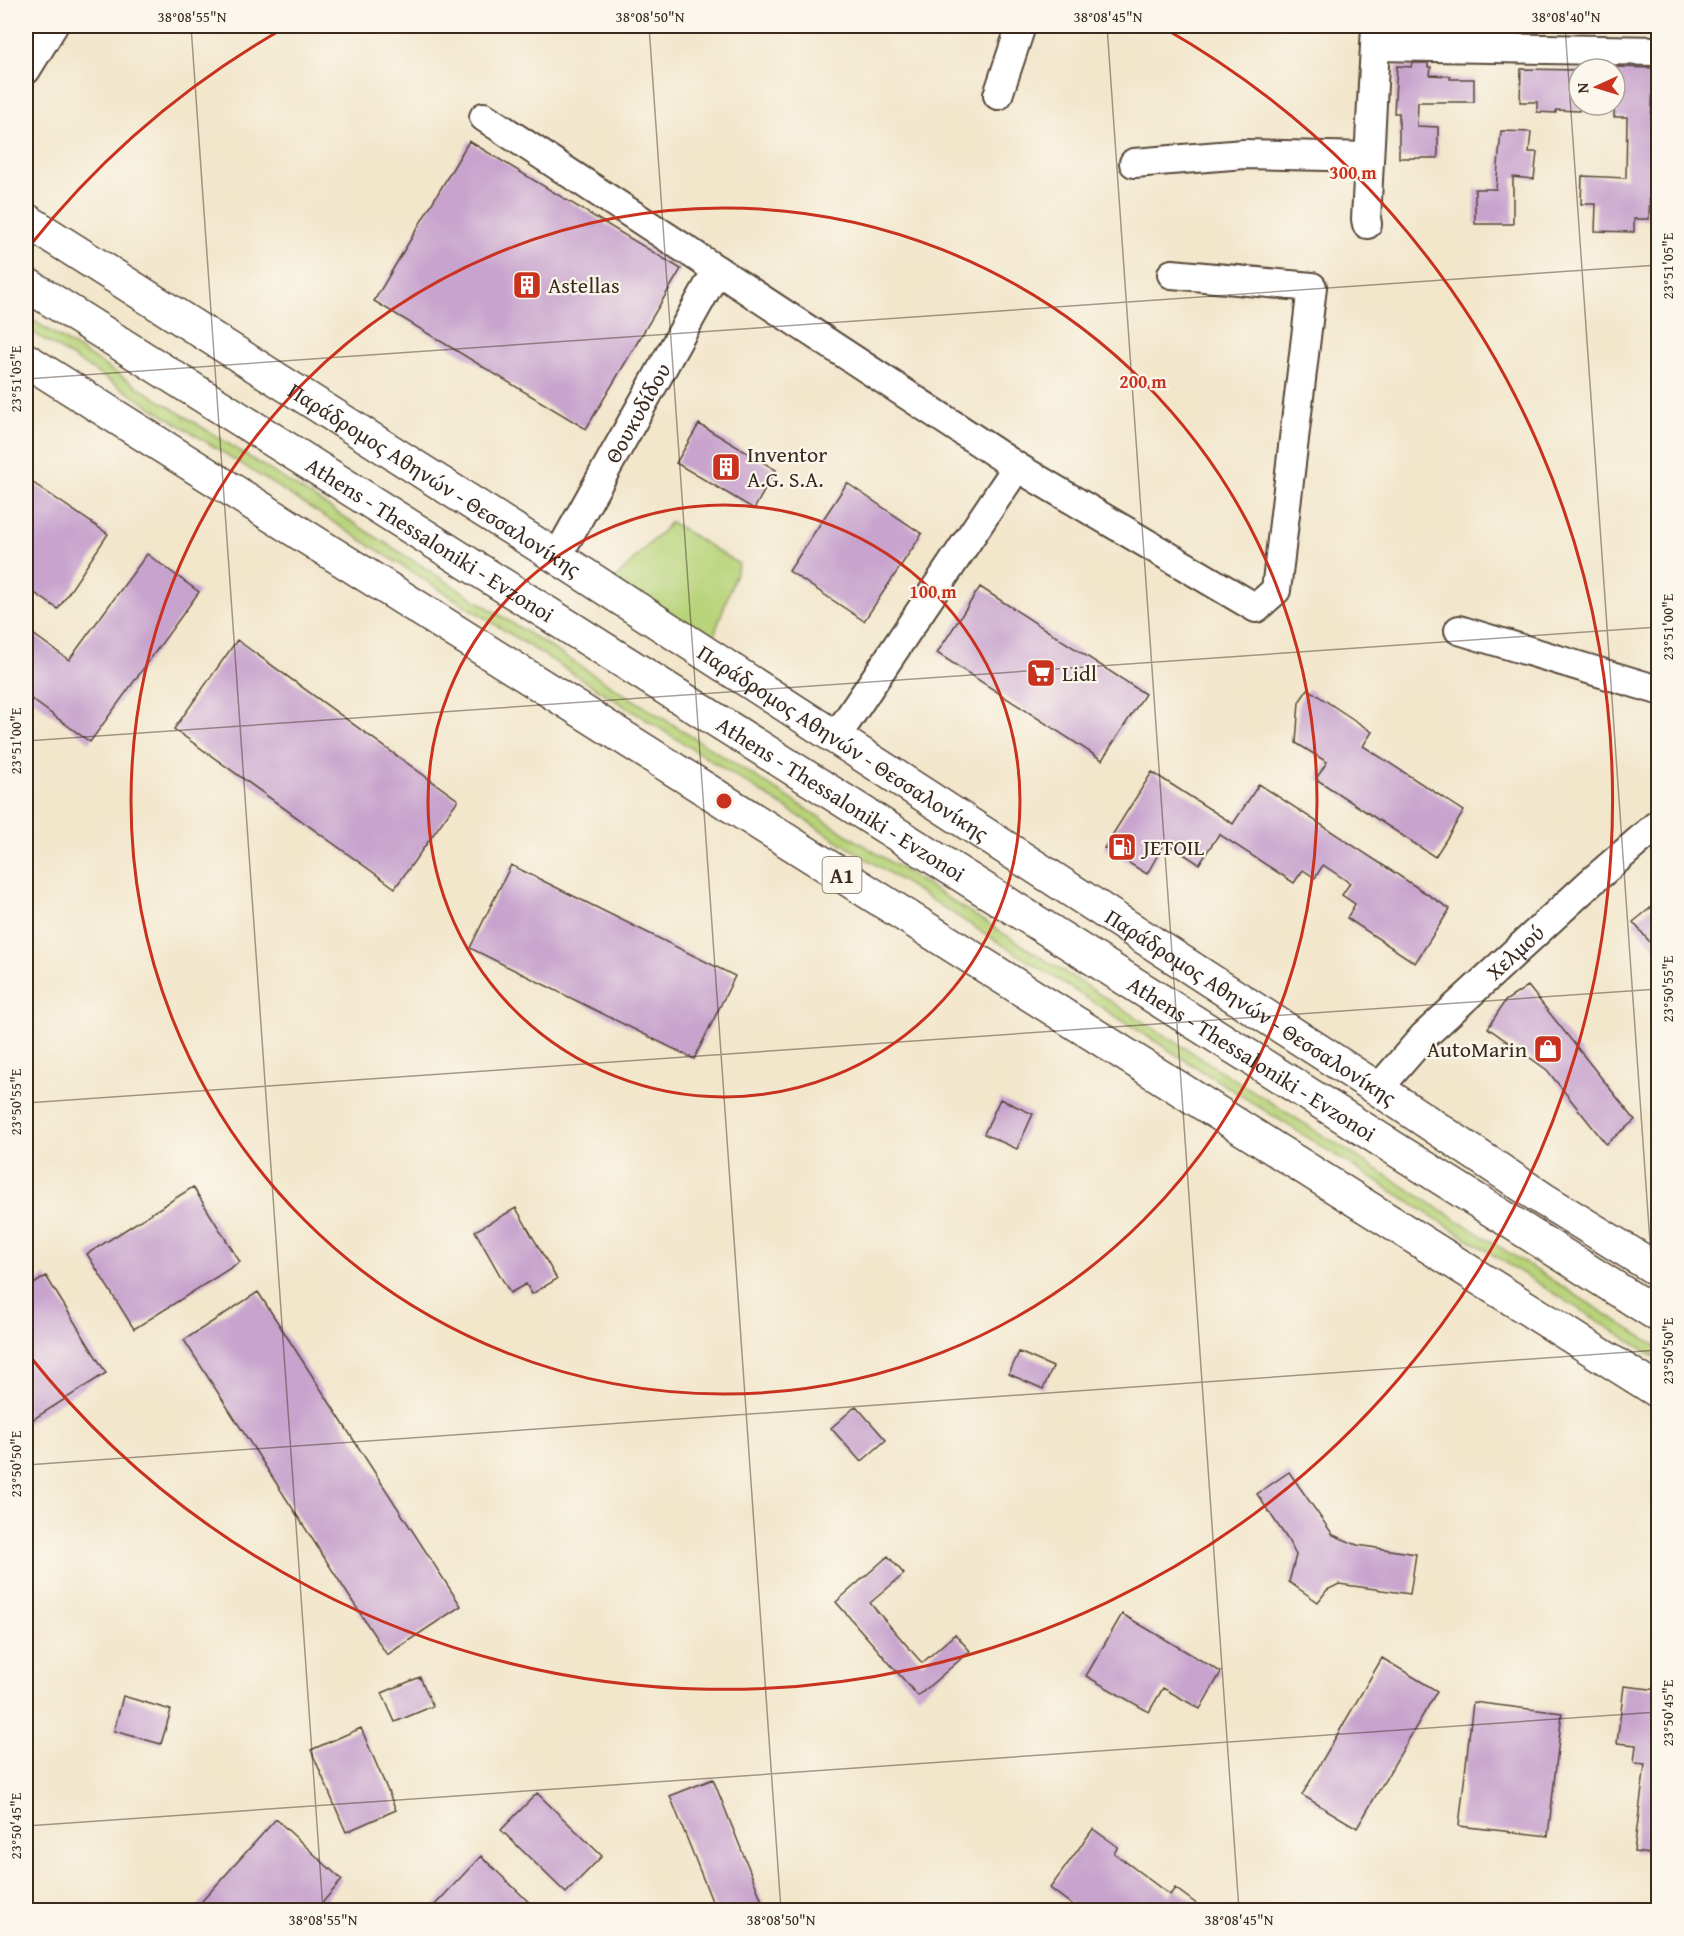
<svg xmlns="http://www.w3.org/2000/svg" width="1684" height="1936" font-family="'Gentium Book Plus',serif">
	<rect width="100%" height="100%" fill="#fbf7ec"/>
	<filter id="ink" filterUnits="userSpaceOnUse"><feTurbulence type="fractalNoise" baseFrequency=".0167" numOctaves="2"/><feDisplacementMap in="SourceGraphic" scale="12" xChannelSelector="R" yChannelSelector="G"/><feConvolveMatrix kernelMatrix="1 2 1 2 8 2 1 2 1" color-interpolation-filters="sRGB"/></filter>
	<filter id="wash" filterUnits="userSpaceOnUse"><feTurbulence type="fractalNoise" baseFrequency=".008" numOctaves="4" result="noise"/><feDisplacementMap in="SourceGraphic" scale="24" xChannelSelector="R" yChannelSelector="G"/><feGaussianBlur stdDeviation="1.35" result="paint"/><feColorMatrix in="noise" values="0 0 0 0 0 0 0 0 0 0 0 0 0 0 0 0 0 1.4 0 .05"/><feComposite in="paint" operator="in"/></filter>
	<g filter="url(#wash)">
		<rect width="100%" height="100%" fill="#f2e6cb"/>
		<!-- green -->
		<path fill="#b8d379" stroke="#7a7e4c" stroke-width="1.5" d="M26,316L1658,1347V1359L26,328Z
			M671,522L739,564L711,644L614,580Z"/>
		<g id="blocks">
			<!-- building -->
			<path fill="#c8a3cd" d="M1412,63H1428V67H1431L1430,75L1450,76V79H1474V102H1418L1417,126L1438,127V158H1399V113H1394L1397,66L1411,67Z
				M1616,67L1654,68L1651,123H1659V154H1651L1649,219H1634V232L1595,231L1596,204H1581L1582,176L1626,178L1627,117H1614Z
				M1521,69L1579,70V111L1556,110V113L1537,112V102H1520Z
				M1501,131L1531,132L1529,152H1537L1534,179L1513,177V224H1475V189H1496Z
				M469,141L681,269L586,429L374,301Z
				M699,424L776,470L754,509L676,463Z
				M26,478L108,534L58,609L26,587Z
				M847,483L922,534L864,621L789,571Z
				M147,554L199,592L90,742L26,695V629L69,660Z
				M980,587L1145,694L1102,760L937,653Z
				M237,640L458,800L395,888L174,729Z
				M1308,689L1372,732L1363,746L1464,811L1435,857L1316,779L1327,762L1296,743L1299,702Z
				M1152,772L1233,824L1259,784L1450,909L1415,963L1347,918L1355,904L1342,895L1350,883L1323,865L1315,878L1303,870L1294,883L1219,834L1199,864L1165,842L1147,874L1104,848Z
				M511,865L735,976L694,1059L470,948Z
				M1659,901V953L1633,922Z
				M1528,986L1635,1120L1606,1144L1547,1070L1488,1028L1505,1001Z
				M1000,1099L1033,1114L1017,1149L984,1134Z
				M193,1187L240,1262L134,1329L87,1254Z
				M516,1208L557,1279L532,1294L526,1284L510,1293L475,1231Z
				M46,1276L106,1373L26,1424V1289Z
				M258,1292L461,1606L387,1655L184,1340Z
				M1019,1352L1053,1367L1043,1389L1009,1374Z
				M856,1406L886,1440L861,1462L831,1428Z
				M1289,1472L1333,1535L1357,1545L1416,1554L1410,1594L1339,1584L1327,1590L1318,1602L1289,1582L1296,1555L1288,1540L1257,1494Z
				M888,1556L904,1574L870,1603L922,1663L955,1634L970,1651L918,1696L836,1602Z
				M1122,1614L1221,1672L1200,1709L1163,1688L1149,1712L1086,1676Z
				M1382,1658L1437,1691L1357,1828L1302,1795Z
				M420,1677L433,1706L395,1722L382,1693Z
				M1624,1686L1659,1690V1855L1634,1852L1645,1764L1634,1763L1636,1745L1617,1743Z
				M123,1696L171,1710L161,1744L114,1731Z
				M1473,1702L1562,1713L1548,1836L1459,1826Z
				M361,1728L396,1810L346,1832L311,1750Z
				M713,1779L766,1911H716L670,1796Z
				M537,1793L602,1856L566,1893L501,1830Z
				M276,1819L342,1880L315,1911H193Z
				M1093,1829L1118,1847L1114,1853L1170,1895L1175,1888L1206,1911H1080L1050,1888Z
				M481,1856L538,1911H429Z"/>
		</g>
	</g>
	<g filter="url(#ink)">
		<use href="#blocks" fill-opacity="0" stroke="#564638" stroke-width="1.5"/>
		<g fill="none" stroke-linecap="round" stroke-linejoin="round">
			<!-- minor casing -->
			<g stroke="#564638" stroke-width="32">
				<g id="minor">
					<path d="M1375,46L1658,51"/>
					<path d="M26,70L53,26"/>
					<path d="M998,95L1021,26"/>
					<path d="M484,117L1017,467L1256,608L1276,590L1312,287L1172,274"/>
					<path d="M1134,163L1244,154L1369,157"/>
					<path d="M1367,224L1366,219L1376,26"/>
					<path id="s1" d="M557,557L717,270"/>
					<path d="M1459,630L1658,690"/>
					<path d="M836,737L1017,467"/>
					<path id="s2" d="M1378,1089L1424,1036L1590,883L1658,824"/>
				</g>
			</g>
			<!-- major casing -->
			<g stroke="#564638" stroke-width="36">
				<g id="major">
					<path id="s3" d="M26,220L557,557L1378,1089L1543,1199L1658,1270"/>
				</g>
			</g>
			<!-- highway casing -->
			<g stroke="#564638" stroke-width="36">
				<g id="highway">
					<path id="s4" d="M26,284L1658,1315"/>
					<path d="M26,360L1658,1391"/>
				</g>
			</g>
			<!-- minor -->
			<use href="#minor" stroke="#fff" stroke-width="28"/>
			<!-- major -->
			<use href="#major" stroke="#fff" stroke-width="33"/>
			<!-- highway -->
			<use href="#highway" stroke="#fff" stroke-width="33"/>
		</g>
	</g>
	<!-- ticks -->
	<path fill="none" stroke="#3b2a1e" stroke-width="1.5" stroke-opacity="0.45" d="M191,26L323,1910M649,26L781,1910M1107,26L1239,1910M1565,26L1658,1357M26,379L1658,265M26,741L1658,627M26,1103L1658,989M26,1465L1658,1350M26,1826L1658,1712"/>
	<!-- distance rings -->
	<g fill="none" stroke="#c8321e" stroke-width="3">
		<circle cx="724" cy="801" r="296"/>
		<circle cx="724" cy="801" r="593"/>
		<path d="M28 248A889 889 0 0 1 286 27M1162 27A889 889 0 1 1 28 1354"/>
	</g>
	<!-- icons -->
	<defs>
		<g id="building-square" transform="scale(1.5)"><rect x="-9" y="-9" width="18" height="18" rx="4" fill="#c8321e" stroke="#fbf7ec"/><path d="M-4-6H4V6H1V3H-1V6H-4ZM-2.5-4.3h1.7v1.8h-1.7ZM.8-4.3h1.7v1.8H.8ZM-2.5-1h1.7V.8h-1.7ZM.8-1h1.7V.8H.8Z" fill="#fff"/></g>
		<g id="supermarket-square" transform="scale(1.5)"><rect x="-9" y="-9" width="18" height="18" rx="4" fill="#c8321e" stroke="#fbf7ec"/><path d="M-6-5.5h2.5l.6 2H6L4.5 2H-2.5L-4.4-4H-6ZM-1.5 3.2a1.3 1.3 0 1 0 .1 0ZM3 3.2a1.3 1.3 0 1 0 .1 0Z" fill="#fff"/></g>
		<g id="fuel-square" transform="scale(1.5)"><rect x="-9" y="-9" width="18" height="18" rx="4" fill="#c8321e" stroke="#fbf7ec"/><path d="M-5.5-6h7V0h2V4h1.3V-2.5L3-4.5l.8-.8L6-3V5H2.5V1h-1V6h-7ZM-4.2-4.7v3.2H.2V-4.7Z" fill="#fff"/></g>
		<g id="shop-square" transform="scale(1.5)"><rect x="-9" y="-9" width="18" height="18" rx="4" fill="#c8321e" stroke="#fbf7ec"/><path d="M-5-2.5h2.3a2.7 3.5 0 0 1 5.4 0H5L5.5 6h-11ZM-1.5-2.5h3a1.5 2.3 0 0 0-3 0Z" fill="#fff"/></g>
	</defs>
	<g fill-rule="evenodd">
		<use href="#building-square" x="527" y="285"/>
		<use href="#building-square" x="726" y="467"/>
		<use href="#supermarket-square" x="1041" y="673"/>
		<use href="#fuel-square" x="1122" y="847"/>
		<use href="#shop-square" x="1548" y="1049"/>
	</g>
	<g text-anchor="middle" dominant-baseline="central" stroke-width="4.5" stroke-linejoin="round" paint-order="stroke">
		<!-- shield labels -->
		<rect fill="#fbf7ec" stroke="#75685c" stroke-width="1.5" x="822.5" y="857" width="39" height="36" rx="4.5"/>
		<g font-size="21" font-weight="bold" fill="#3b2a1e">
			<text x="842" y="875">Α1</text>
		</g>
		<!-- poi labels -->
		<g font-size="22" fill="#3b2a1e" stroke="#fbf7ec" text-anchor="start">
			<text x="548" y="285">Astellas</text>
			<text x="747" y="454">Inventor<tspan x="747" dy="25">A.G. S.A.</tspan></text>
			<text x="1062" y="673">Lidl</text>
			<text x="1143" y="847">JETOIL</text>
			<text x="1527" y="1049" text-anchor="end">AutoMarin</text>
		</g>
		<!-- street labels -->
		<g font-size="22" fill="#3b2a1e" stroke="#fbf7ec">
			<text stroke="none"><textPath href="#s1" startOffset="165">Θουκυδίδου</textPath></text>
			<text stroke="none"><textPath href="#s3" startOffset="484">Παράδρομος Αθηνών - Θεσσαλονίκης</textPath></text>
			<text stroke="none"><textPath href="#s4" startOffset="478">Athens - Thessaloniki - Evzonoi</textPath></text>
			<text stroke="none"><textPath href="#s3" startOffset="970">Παράδρομος Αθηνών - Θεσσαλονίκης</textPath></text>
			<text stroke="none"><textPath href="#s4" startOffset="964">Athens - Thessaloniki - Evzonoi</textPath></text>
			<text stroke="none"><textPath href="#s2" startOffset="194">Χελμού</textPath></text>
			<text stroke="none"><textPath href="#s3" startOffset="1456">Παράδρομος Αθηνών - Θεσσαλονίκης</textPath></text>
			<text stroke="none"><textPath href="#s4" startOffset="1450">Athens - Thessaloniki - Evzonoi</textPath></text>
		</g>
	</g>
	<circle cx="724" cy="801" r="9" fill="#c8321e" stroke="#fbf7ec" stroke-width="3"/>
	<g font-size="18" text-anchor="middle" font-weight="bold" fill="#c8321e" stroke="#fbf7ec" stroke-width="4.5" stroke-linejoin="round" paint-order="stroke">
		<text x="1353" y="179">300 m</text>
		<text x="1143" y="388">200 m</text>
		<text x="933" y="598">100 m</text>
	</g>
	<!-- margin -->
	<rect width="1684" height="1936" fill="none" stroke="#fbf7ec" stroke-width="66"/>
	<!-- north arrow -->
	<g transform="translate(1597 87) rotate(266)"><circle r="28" fill="#fbf7ec" stroke="#aea59a" stroke-width="1.5"/>
	<path d="M0-4.5L10 22L0 15L-10 22Z" fill="#c8321e"/>
	<text y="-9" font-size="16" font-weight="bold" text-anchor="middle" fill="#3b2a1e">N</text>
	</g>
	<rect x="33" y="33" width="1618" height="1870" fill="none" stroke="#3b2a1e" stroke-width="2"/>
	<g font-size="15" text-anchor="middle" fill="#3b2a1e">
		<text x="192" y="22">38°08'55"N</text>
		<text x="650" y="22">38°08'50"N</text>
		<text x="1108" y="22">38°08'45"N</text>
		<text x="1566" y="22">38°08'40"N</text>
		<text transform="translate(1668 266) rotate(-90)" y="5">23°51'05"E</text>
		<text transform="translate(16 379) rotate(-90)" y="5">23°51'05"E</text>
		<text transform="translate(1668 627) rotate(-90)" y="5">23°51'00"E</text>
		<text transform="translate(16 741) rotate(-90)" y="5">23°51'00"E</text>
		<text transform="translate(1668 989) rotate(-90)" y="5">23°50'55"E</text>
		<text transform="translate(16 1102) rotate(-90)" y="5">23°50'55"E</text>
		<text transform="translate(1668 1351) rotate(-90)" y="5">23°50'50"E</text>
		<text transform="translate(16 1464) rotate(-90)" y="5">23°50'50"E</text>
		<text transform="translate(1668 1713) rotate(-90)" y="5">23°50'45"E</text>
		<text transform="translate(16 1826) rotate(-90)" y="5">23°50'45"E</text>
		<text x="323" y="1925">38°08'55"N</text>
		<text x="781" y="1925">38°08'50"N</text>
		<text x="1239" y="1925">38°08'45"N</text>
	</g>
</svg>
